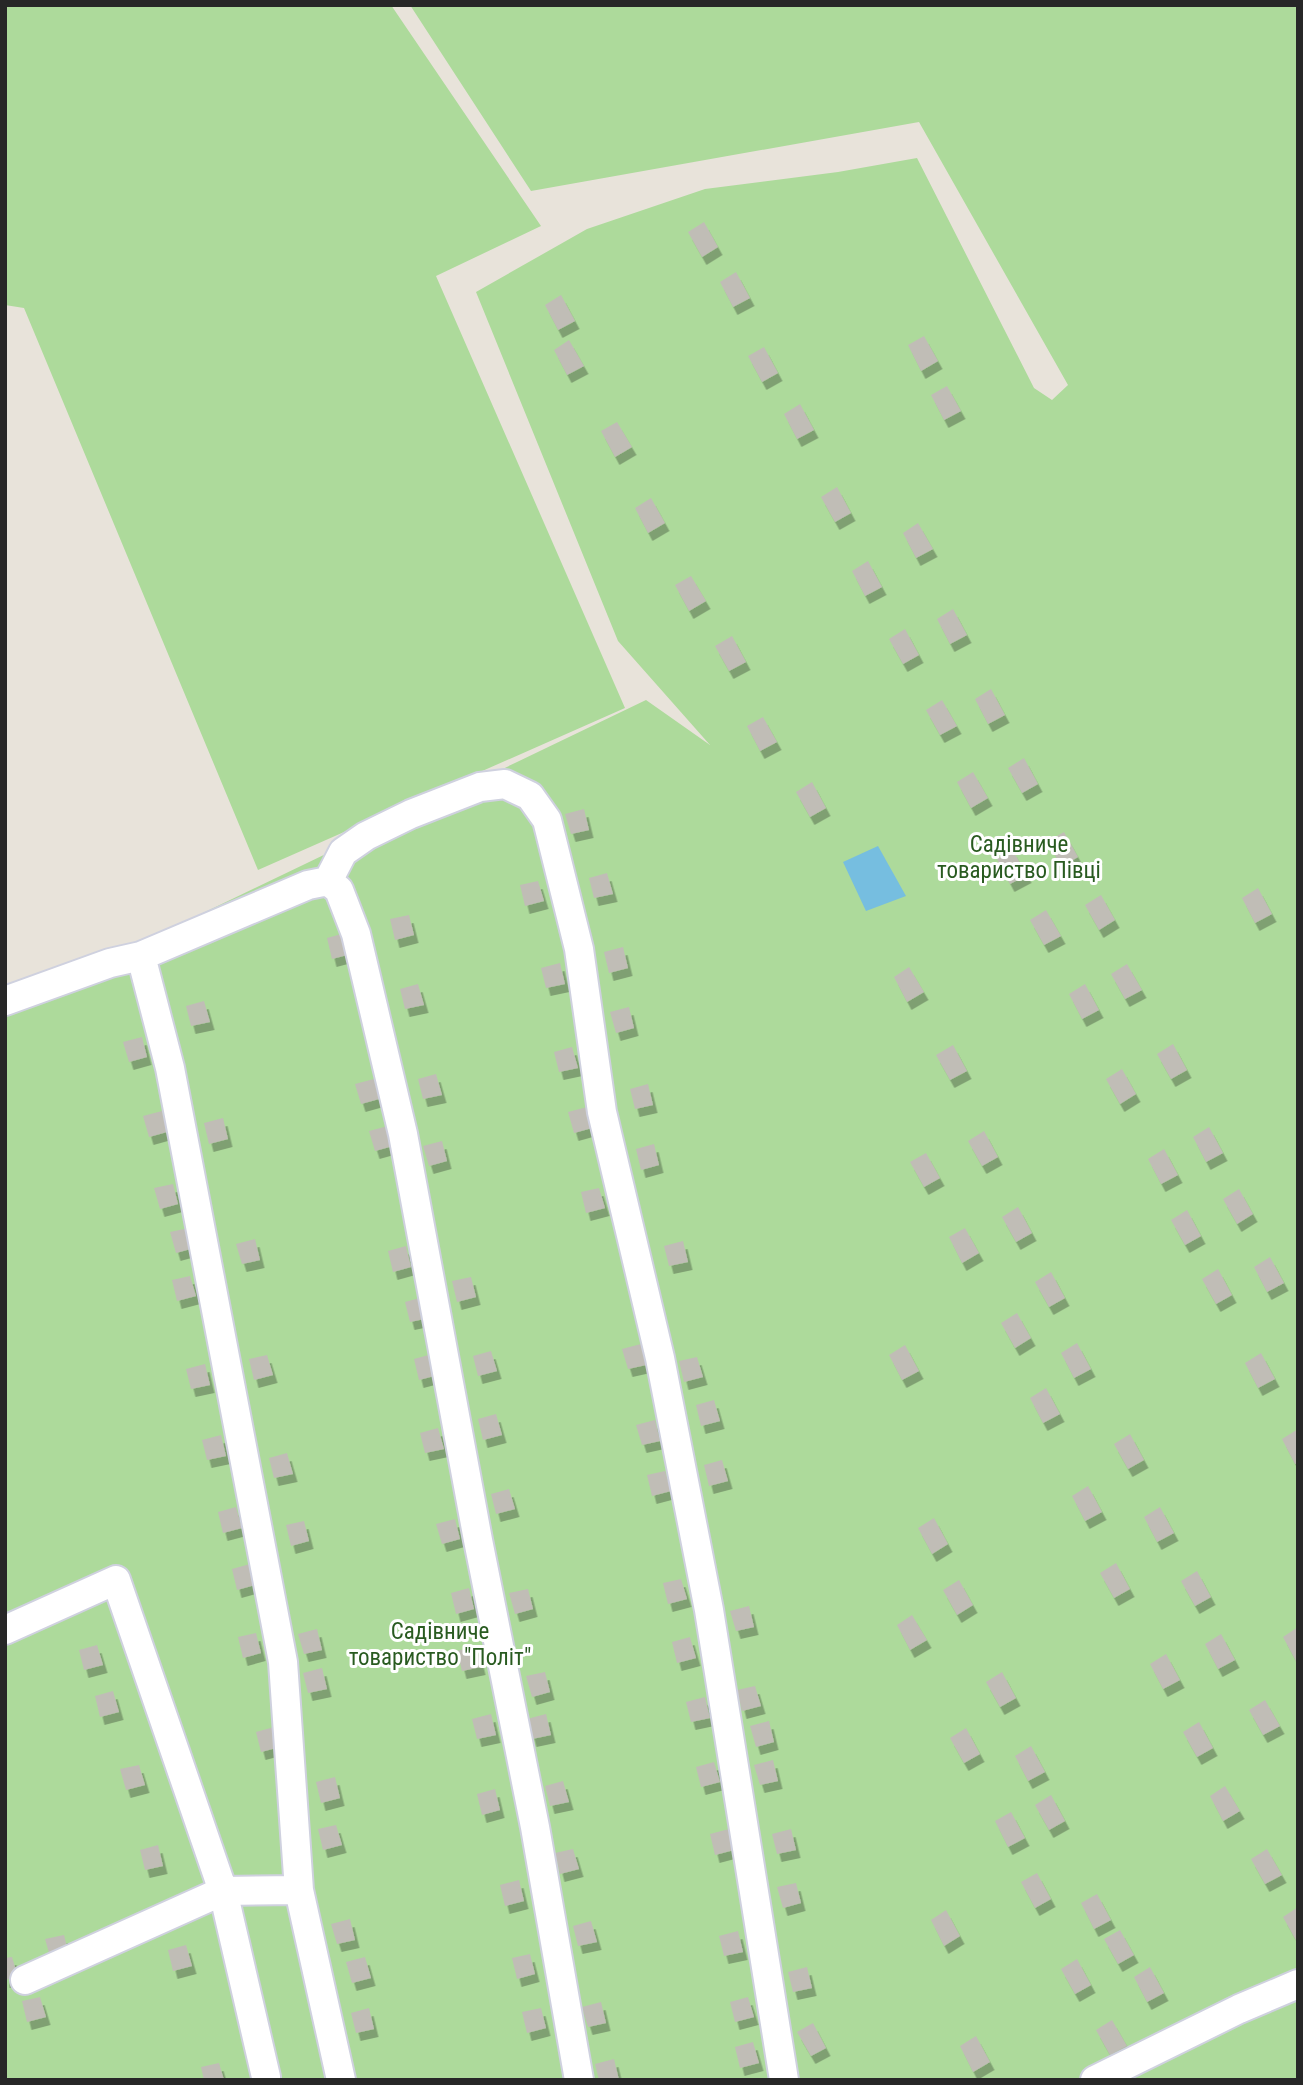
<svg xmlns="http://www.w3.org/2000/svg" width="1303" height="2085" font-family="'Roboto Condensed',sans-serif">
	<defs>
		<filter id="shadow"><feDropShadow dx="4.5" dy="8" stdDeviation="0" flood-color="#0004"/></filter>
	</defs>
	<rect width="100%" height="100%" fill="#e8e3da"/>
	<!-- green -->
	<path fill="#adda9b" d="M5,5H391L541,226L436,276L625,708L258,870L24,308L5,305Z
		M410,5H1298V2080H7L5,1017L176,926L646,700L710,745L618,641L476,292L587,229L705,189L838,172L917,158L1034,388L1052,400L1068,385L919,122L531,191Z"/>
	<!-- water -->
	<path fill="#76bee0" d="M878,846L906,896L866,911L843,862Z"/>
	<!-- building -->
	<path fill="#c0bdb6" filter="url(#shadow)" d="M704,222L718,247L702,257L688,232Z
		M736,272L750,298L733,307L720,282Z
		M561,295L575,321L558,330L545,305Z
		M924,336L938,361L921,371L908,345Z
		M569,340L584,366L567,375L554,350Z
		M764,347L778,373L762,382L748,356Z
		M947,386L961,411L944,420L931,395Z
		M800,404L814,430L797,439L784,414Z
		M617,422L632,447L615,457L601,431Z
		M837,487L851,513L835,522L821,497Z
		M651,498L665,523L648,533L635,508Z
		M918,523L933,549L916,558L903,533Z
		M868,561L882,587L865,596L852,571Z
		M691,576L706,601L689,611L675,585Z
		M953,609L967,635L950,644L937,619Z
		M905,629L919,655L903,664L889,639Z
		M732,636L746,662L729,671L715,646Z
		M991,689L1005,715L988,724L975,699Z
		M942,700L957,726L940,735L926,710Z
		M763,717L777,742L760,751L747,726Z
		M1024,758L1038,784L1022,793L1008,768Z
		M973,772L988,798L971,808L957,782Z
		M812,782L826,808L810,817L796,792Z
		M584,809L589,830L571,834L565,814Z
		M1064,832L1078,857L1061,867L1048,841Z
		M1012,849L1027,875L1010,884L997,859Z
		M607,873L613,894L594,898L589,878Z
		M538,881L544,901L525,906L520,885Z
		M1258,888L1272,914L1255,923L1242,898Z
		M1101,895L1115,920L1099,930L1085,905Z
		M1046,910L1061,936L1044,945L1030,920Z
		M409,915L414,935L395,940L390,919Z
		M345,933L351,954L332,959L327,938Z
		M623,947L628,968L609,973L604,952Z
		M560,963L565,984L546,988L541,968Z
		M1127,964L1142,990L1125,999L1111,974Z
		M909,967L924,992L907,1002L894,977Z
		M418,984L424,1005L405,1009L400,989Z
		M1085,984L1099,1010L1082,1019L1069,994Z
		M204,1001L210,1022L191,1026L186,1006Z
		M629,1007L634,1028L616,1033L610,1012Z
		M142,1037L147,1057L129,1062L123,1042Z
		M1173,1044L1187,1070L1171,1079L1157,1054Z
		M953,1045L967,1071L950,1080L936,1055Z
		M572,1047L578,1068L559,1072L554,1052Z
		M1122,1069L1136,1094L1120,1104L1106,1079Z
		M436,1074L442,1095L423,1099L418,1079Z
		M374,1079L379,1099L361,1104L355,1084Z
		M648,1084L653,1105L635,1109L630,1089Z
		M587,1107L592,1128L574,1133L568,1112Z
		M162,1111L167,1132L149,1137L143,1116Z
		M223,1118L228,1139L209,1144L204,1123Z
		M388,1126L393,1146L375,1151L369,1131Z
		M1209,1127L1223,1153L1206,1162L1193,1137Z
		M984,1131L998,1157L982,1166L968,1141Z
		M442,1141L447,1161L429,1166L423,1146Z
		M654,1144L659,1165L641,1170L636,1149Z
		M1164,1149L1178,1175L1161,1184L1148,1159Z
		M926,1153L940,1178L924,1187L910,1162Z
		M173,1184L178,1204L160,1209L154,1188Z
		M599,1188L605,1208L586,1213L581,1192Z
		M1239,1189L1253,1214L1237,1224L1223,1199Z
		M1018,1207L1032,1233L1016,1242L1002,1217Z
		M1187,1210L1201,1236L1185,1245L1171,1220Z
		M189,1228L194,1248L176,1253L170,1232Z
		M965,1228L979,1253L962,1263L949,1237Z
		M255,1239L260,1260L242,1264L236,1244Z
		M683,1241L688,1262L669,1266L664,1246Z
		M406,1246L411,1267L393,1272L388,1251Z
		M1270,1257L1284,1283L1267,1292L1254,1267Z
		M1218,1269L1232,1295L1216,1304L1202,1279Z
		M1051,1272L1065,1298L1049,1307L1035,1282Z
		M190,1276L196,1296L177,1301L172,1280Z
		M471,1277L476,1297L457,1302L452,1281Z
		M423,1297L429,1318L410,1322L405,1302Z
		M1017,1313L1031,1338L1015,1348L1001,1323Z
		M1077,1343L1091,1369L1074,1378L1061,1353Z
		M641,1344L646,1365L628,1369L622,1349Z
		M905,1345L919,1371L902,1380L889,1355Z
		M491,1351L497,1371L478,1376L473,1356Z
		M1261,1353L1275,1379L1258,1388L1245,1363Z
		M432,1354L438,1375L419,1380L414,1359Z
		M267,1355L273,1375L254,1380L249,1359Z
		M697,1357L703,1377L684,1382L679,1361Z
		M205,1364L210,1385L191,1389L186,1369Z
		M1046,1388L1060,1414L1043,1423L1030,1398Z
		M714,1400L720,1421L701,1426L696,1405Z
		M496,1414L502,1435L483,1440L478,1419Z
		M655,1420L660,1441L642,1445L636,1425Z
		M438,1428L444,1449L425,1453L420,1433Z
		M1298,1429V1463L1295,1464L1282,1439Z
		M1130,1434L1144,1460L1128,1469L1114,1444Z
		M221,1435L226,1456L207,1460L202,1440Z
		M287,1453L293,1474L274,1478L269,1458Z
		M722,1460L728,1481L709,1486L704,1465Z
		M665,1471L671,1491L652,1496L647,1475Z
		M1088,1486L1102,1512L1085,1521L1072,1496Z
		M509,1489L515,1509L496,1514L491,1494Z
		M236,1507L242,1528L223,1533L218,1512Z
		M1160,1507L1174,1533L1157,1542L1144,1517Z
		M934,1518L948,1544L932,1554L918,1528Z
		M455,1519L460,1539L442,1544L436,1524Z
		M304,1521L309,1541L291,1546L286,1525Z
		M1116,1563L1130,1589L1114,1598L1100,1573Z
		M250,1564L255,1585L237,1590L232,1569Z
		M1197,1571L1211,1597L1195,1606L1181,1581Z
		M681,1579L687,1599L668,1604L663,1583Z
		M959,1580L973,1605L957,1615L943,1590Z
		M469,1588L474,1609L456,1614L451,1593Z
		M528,1589L533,1609L515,1614L509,1593Z
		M749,1606L754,1627L736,1631L730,1611Z
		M912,1615L927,1640L910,1650L897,1625Z
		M1298,1627V1665L1283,1637Z
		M317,1629L322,1650L304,1654L298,1634Z
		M256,1633L261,1653L243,1658L238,1637Z
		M1221,1634L1235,1660L1218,1669L1205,1644Z
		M690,1637L696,1658L677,1663L672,1642Z
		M97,1645L103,1665L84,1670L79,1650Z
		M476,1646L481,1667L462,1671L457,1651Z
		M1166,1654L1180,1680L1163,1689L1150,1664Z
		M322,1668L327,1689L308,1693L303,1673Z
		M545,1672L550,1692L532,1697L526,1676Z
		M1002,1672L1016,1698L1000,1707L986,1682Z
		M755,1686L761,1706L742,1711L737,1690Z
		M113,1691L119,1712L100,1717L95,1696Z
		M705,1697L710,1718L691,1722L686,1702Z
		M1265,1700L1280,1726L1263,1735L1249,1710Z
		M491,1714L496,1735L477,1739L472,1719Z
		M546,1714L551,1735L532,1739L527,1719Z
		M769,1721L774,1742L756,1747L750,1726Z
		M1199,1722L1213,1748L1197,1757L1183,1732Z
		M274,1727L280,1747L261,1752L256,1732Z
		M966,1728L980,1754L964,1763L950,1738Z
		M1031,1746L1045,1772L1028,1781L1015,1756Z
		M773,1760L778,1781L760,1785L754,1765Z
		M714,1762L720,1782L701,1787L696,1767Z
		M139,1765L145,1785L126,1790L120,1769Z
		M335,1777L340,1798L321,1803L316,1782Z
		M563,1781L569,1802L550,1806L545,1786Z
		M1225,1786L1240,1811L1223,1821L1210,1796Z
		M495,1789L500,1810L482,1815L477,1794Z
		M1051,1795L1065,1821L1049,1830L1035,1805Z
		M1011,1812L1025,1838L1008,1847L995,1821Z
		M336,1825L342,1845L323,1850L318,1829Z
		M729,1829L734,1850L715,1855L710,1834Z
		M791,1829L796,1850L777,1854L772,1834Z
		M158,1845L163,1866L145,1870L140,1850Z
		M573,1849L579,1869L560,1874L555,1853Z
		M1267,1849L1282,1875L1265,1884L1251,1859Z
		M1037,1873L1051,1899L1035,1908L1021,1882Z
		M519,1880L524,1901L505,1906L500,1885Z
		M796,1883L801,1903L783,1908L777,1887Z
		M1097,1894L1111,1920L1094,1929L1081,1903Z
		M1298,1907V1944L1283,1917Z
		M946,1910L960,1936L944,1946L931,1920Z
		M350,1919L355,1940L337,1944L331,1924Z
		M591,1921L597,1942L578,1946L573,1926Z
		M1120,1930L1134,1955L1118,1964L1104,1939Z
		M738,1931L743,1952L724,1956L719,1936Z
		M64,1935L69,1955L51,1960L45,1939Z
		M186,1945L192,1966L173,1971L168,1950Z
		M530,1954L535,1974L517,1979L512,1958Z
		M12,1957L18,1977L5,1980V1958Z
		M365,1957L371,1978L352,1983L346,1962Z
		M1077,1959L1091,1985L1075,1994L1061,1969Z
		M807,1967L812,1988L793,1992L788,1972Z
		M1150,1967L1164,1993L1147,2002L1134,1977Z
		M40,1997L46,2017L27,2022L22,2001Z
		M748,1997L754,2017L735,2022L730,2002Z
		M601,2002L606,2023L588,2027L582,2007Z
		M369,2008L374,2029L356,2033L351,2013Z
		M541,2008L546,2028L527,2033L522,2012Z
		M1112,2020L1127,2046L1110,2055L1096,2030Z
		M813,2023L826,2048L811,2056L797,2032Z
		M976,2036L990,2062L973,2072L960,2046Z
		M753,2042L759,2063L740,2068L735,2047Z
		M614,2059L619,2080H599L595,2064Z
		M219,2063L224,2080H204L201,2067Z"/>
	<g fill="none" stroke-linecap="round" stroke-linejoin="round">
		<!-- minor casing -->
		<g stroke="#cfd1df" stroke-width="32">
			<path id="minor" d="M328,881L343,852L366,836L411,814L480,787L505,784L530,796L547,820L579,949L602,1112L660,1358L709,1610L784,2080
				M141,956L308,885L328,881L339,890L356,934L403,1134L478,1540L535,1827L579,2080
				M5,1001L110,963L141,956L170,1068L283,1662L299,1890L341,2080
				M5,1630L116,1580L223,1891L266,2077
				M25,1980L223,1891L299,1890
				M1095,2080L1239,2009L1298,1984"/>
		</g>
		<!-- minor -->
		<use href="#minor" stroke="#fff" stroke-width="28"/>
	</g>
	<g text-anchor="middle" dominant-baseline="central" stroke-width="6" stroke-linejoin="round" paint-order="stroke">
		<!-- park labels -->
		<g font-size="23" fill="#295b20" stroke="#fff">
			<text x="1019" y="844">Садівниче<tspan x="1019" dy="26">товариство Півці</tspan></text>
			<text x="440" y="1631">Садівниче<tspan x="440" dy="26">товариство "Політ"</tspan></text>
		</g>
	</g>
	<!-- border -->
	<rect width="1303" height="2085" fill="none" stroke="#272727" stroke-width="14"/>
</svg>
